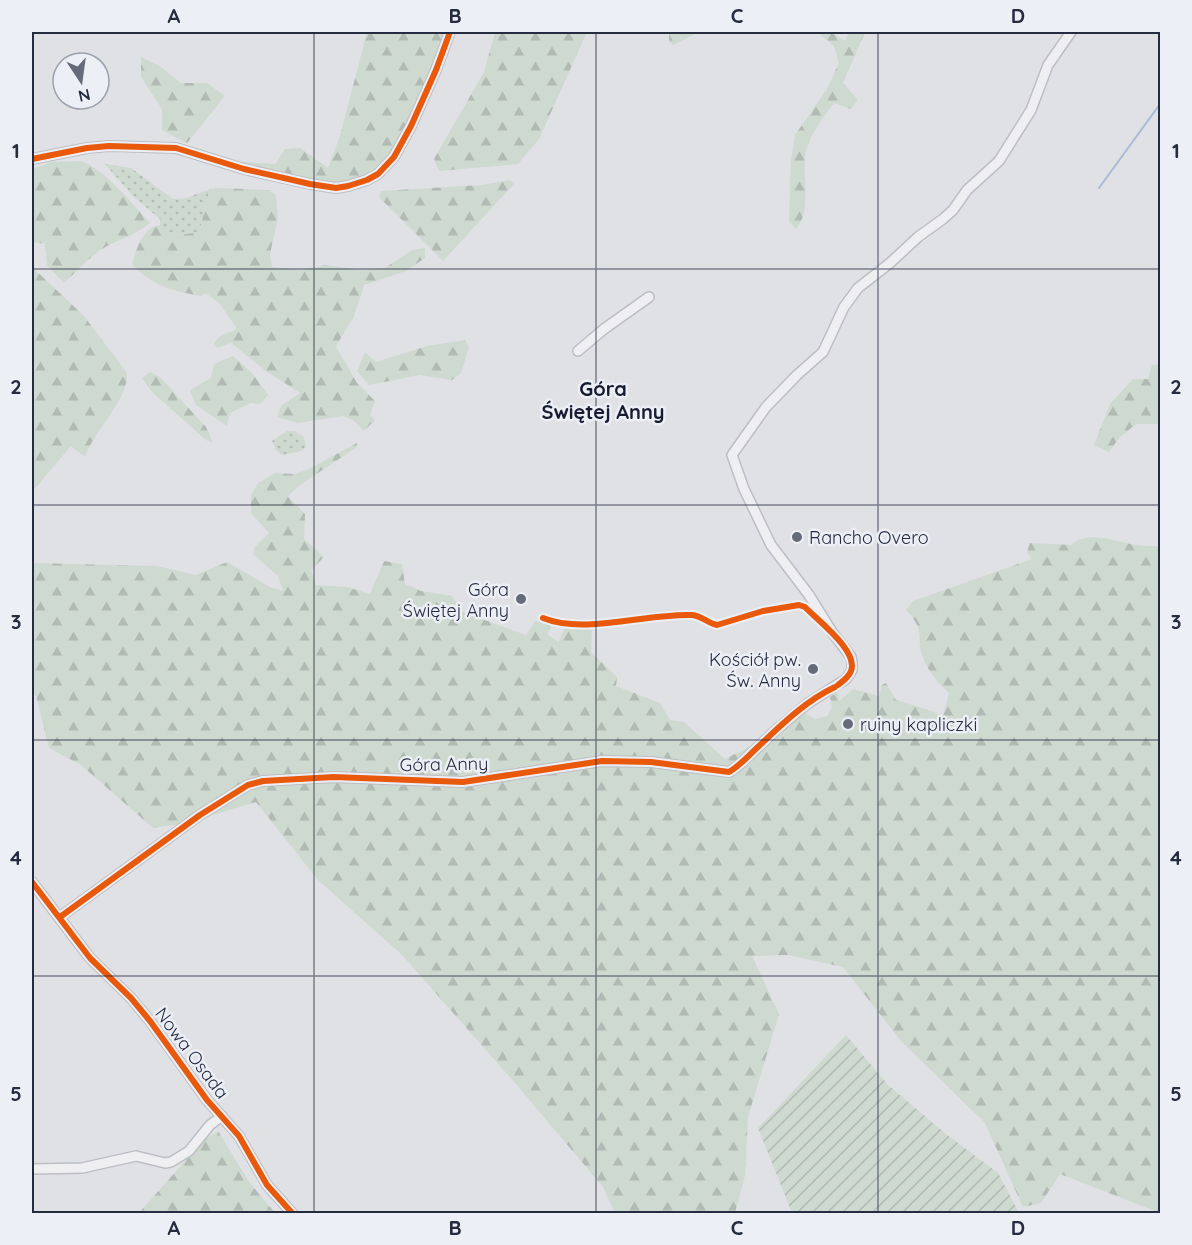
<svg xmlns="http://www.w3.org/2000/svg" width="1192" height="1245" font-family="Quicksand,sans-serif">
	<defs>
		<pattern id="grass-dots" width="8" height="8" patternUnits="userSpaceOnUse" patternTransform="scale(1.5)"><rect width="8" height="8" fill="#ced9cf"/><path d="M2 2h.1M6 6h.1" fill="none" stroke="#b1bab3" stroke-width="1.8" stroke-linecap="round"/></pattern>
		<pattern id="forest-firs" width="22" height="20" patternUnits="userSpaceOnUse" patternTransform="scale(1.5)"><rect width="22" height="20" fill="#ced9cf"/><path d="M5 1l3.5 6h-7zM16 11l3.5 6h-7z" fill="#b1bab3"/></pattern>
		<pattern id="garden-furrows" width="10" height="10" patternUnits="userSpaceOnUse" patternTransform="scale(1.5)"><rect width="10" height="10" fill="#ced9cf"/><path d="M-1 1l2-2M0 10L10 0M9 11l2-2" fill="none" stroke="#b1bab3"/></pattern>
	</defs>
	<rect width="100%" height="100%" fill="#e0e1e5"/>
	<!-- grass -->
	<path fill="url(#grass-dots)" d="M105,164L131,168L173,199L186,198L210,189L199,232L173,236L160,226V219L133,196Z
		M287,431H295L304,437L306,447L301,451L282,455L276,450L272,441Z"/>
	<!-- forest -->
	<path fill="url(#forest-firs)" d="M367,32H444L436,56L413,111L390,156L373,173L339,185L234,164V161L275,164L285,149L300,148L328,168L340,136Z
		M495,32H587L539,139L518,164L439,171L434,159L484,72Z
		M669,32H699L673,45L669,42Z
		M817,32H830L845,41L849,32H865L843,83L858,100L851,109L834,103C823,118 811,133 806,151C801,173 813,210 796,229L789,222L791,160L795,135L827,89L839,63L834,46Z
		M141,57L161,67L181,83H207L225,96L187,143L162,130V109L141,77Z
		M81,161C108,172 130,202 150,223C135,236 115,240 99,251C86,260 75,273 64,283L47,265L45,244L32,242V169L52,162Z
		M510,180L514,184L443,261L379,197L381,191L482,185Z
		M219,188L268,190L276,195L278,217L270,254L272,267L299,270L326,265L361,270L385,268L412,250L425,248V258L406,271L364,285L354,316L336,346L357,383L375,401L370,415L375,420L364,431L353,420L343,416L298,423L277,417L281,406L300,393L266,371L231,343L217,348L214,343L220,336L237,329L220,304L206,293L201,296C173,291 152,286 132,264C137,248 142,229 159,225L173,236L199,232L210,189Z
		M32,267L84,316L127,373C128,401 94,430 85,457L71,446L32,492Z
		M465,340L469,347L461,373L452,380L420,375L369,385L357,371L365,352L376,362L427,346Z
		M233,356L252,373L268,395L260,404L250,403L230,413L227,426L196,405L190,390L211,378L214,364Z
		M1159,364L1160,424H1136L1119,438L1109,452L1094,445L1110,404L1133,379H1148L1152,365Z
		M150,372L160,377L206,427L213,443L206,440L153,393L142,378Z
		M357,443V447L300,485L288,496L305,514L304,539L324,557L311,570L316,585L347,587L370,594L384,561L402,564L405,584L421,591L452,596L462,612L526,635L535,621L544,622L552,626L547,634L559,642L563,631L568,625L592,630L591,652L617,677L616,686L660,703L670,720L684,722L725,759L759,742L803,712L815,719L827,716L832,707L830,697L838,692L839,701L853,689L879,696L882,685L886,683L896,700L929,710L943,716L949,693C939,684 928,671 923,658C915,635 927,632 906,610L913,601L1032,559L1027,552L1030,543L1071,545C1088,529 1117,542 1136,545C1144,546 1153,546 1160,546V1213L1060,1174L1041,1203L1023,1207L985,1123L901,1041L843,967L788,955L752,956L779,1014L748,1117L745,1175L735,1213H615L603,1187L515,1083L402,955L318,880L256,802L182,824L153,828L81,765L49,748L36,696L32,694V563L157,566L196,575L227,562L270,587L283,591L278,576L253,554L254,548L269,533L251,513V495L258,483L275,473L294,474L307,470Z
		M218,1131L249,1182L275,1213L138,1214L203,1141Z"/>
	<!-- garden -->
	<path fill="url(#garden-furrows)" d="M846,1035L888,1085L946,1134L998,1173L1019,1213H792L758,1128Z"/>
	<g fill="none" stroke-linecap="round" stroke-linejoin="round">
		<!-- stream -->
		<path stroke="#abbad4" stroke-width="2" d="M1099,188L1160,104"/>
		<!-- minor casing -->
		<g stroke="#bdbec3" stroke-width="12">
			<path id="minor" d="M32,159L87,148L109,146L176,148L244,169L310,184L336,188L348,186L367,180L378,174L394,157L411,126L436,70L450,32
				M578,351L604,329L649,297
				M32,882L90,958L131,998L150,1021L207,1100L239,1136L267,1185L293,1214
				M60,917L200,815L248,785L263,781L334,777L463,782L602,761L651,762L729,772L738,766L777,729L807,704L846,679L852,670V663L851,657L832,632L809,595L771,545L744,489L732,455L766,407L797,375L823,352L844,307L858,288L890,263L918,237L943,219L953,210L967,190L999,161L1031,110L1048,65L1071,32
				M32,1169L82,1168L136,1156L165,1163L171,1162L189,1151L210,1125L222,1116"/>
		</g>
		<!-- minor -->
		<use href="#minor" stroke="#efeff2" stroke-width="9"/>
		<!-- cycleway casing -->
		<g stroke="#eceff6" stroke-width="10">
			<path id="cycleway" d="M32,159L87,148L109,146L176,148L244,169L310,184L336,188L348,186L367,180L378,174L394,157L411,126L436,70L450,32
				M543,618C585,635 647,613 692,615C702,616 708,623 717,625L763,611L799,605L805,607C817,620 859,651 851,671C849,677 843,681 838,685
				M32,882L90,958L131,998L150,1021L207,1100L239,1136L267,1185L293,1214
				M60,917L200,815L248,785L263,781L334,777L463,782L602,761L651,762L729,772C741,765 750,754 761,744C783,723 807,700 835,687"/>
		</g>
		<!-- cycleway -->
		<use href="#cycleway" stroke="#e8590c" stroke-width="6"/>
	</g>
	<!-- grid -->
	<path fill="none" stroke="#252c40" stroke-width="1.5" stroke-opacity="0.55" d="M314,32V1214M596,32V1214M878,32V1214M32,269H1160M32,505H1160M32,740H1160M32,976H1160"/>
	<!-- markers -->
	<g fill="#666b7a" stroke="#eceff6" stroke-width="2">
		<circle cx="797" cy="537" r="6"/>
		<circle cx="521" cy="599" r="6"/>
		<circle cx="813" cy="669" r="6"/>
		<circle cx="848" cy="724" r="6"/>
	</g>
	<g text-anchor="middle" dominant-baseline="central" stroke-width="5" stroke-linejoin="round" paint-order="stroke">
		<!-- poi labels -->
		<g font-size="18" fill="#252c40" stroke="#eceff6" text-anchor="start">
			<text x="809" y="537">Rancho Overo</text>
			<text x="509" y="589" text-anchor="end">Góra<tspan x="509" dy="21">Świętej Anny</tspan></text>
			<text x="801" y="659" text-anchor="end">Kościół pw.<tspan x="801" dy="21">Św. Anny</tspan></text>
			<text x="860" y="724">ruiny kapliczki</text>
		</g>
		<!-- street labels -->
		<g font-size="18" fill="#252c40" stroke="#eceff6">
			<text transform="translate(444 764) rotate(-1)">Góra Anny</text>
			<text transform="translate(192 1053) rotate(53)">Nowa Osada</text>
		</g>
		<!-- neighbourhood labels -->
		<g font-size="20" font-weight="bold" fill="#171d31" stroke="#eceff6">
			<text x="603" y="388">Góra<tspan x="603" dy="23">Świętej Anny</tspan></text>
		</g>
	</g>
	<!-- border -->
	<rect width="1192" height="1245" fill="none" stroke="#eceff6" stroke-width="66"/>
	<!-- north arrow -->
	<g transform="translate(81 81) rotate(167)"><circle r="28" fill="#eceff6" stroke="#9ca1ad" stroke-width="1.5"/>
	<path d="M0-4.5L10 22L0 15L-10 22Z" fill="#666b7a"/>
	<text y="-9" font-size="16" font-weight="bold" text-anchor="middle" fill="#252c40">N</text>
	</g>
	<rect x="33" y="33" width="1126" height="1179" fill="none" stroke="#252c40" stroke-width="2"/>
	<g font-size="20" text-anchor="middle" font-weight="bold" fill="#252c40">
		<text x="174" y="23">A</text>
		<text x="455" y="23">B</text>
		<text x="737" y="23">C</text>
		<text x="1018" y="23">D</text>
		<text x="16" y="158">1</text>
		<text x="1176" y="158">1</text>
		<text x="16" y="394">2</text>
		<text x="1176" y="394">2</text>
		<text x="16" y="629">3</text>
		<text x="1176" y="629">3</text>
		<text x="16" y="865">4</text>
		<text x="1176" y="865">4</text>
		<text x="16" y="1101">5</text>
		<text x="1176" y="1101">5</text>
		<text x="174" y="1235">A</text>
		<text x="455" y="1235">B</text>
		<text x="737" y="1235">C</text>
		<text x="1018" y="1235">D</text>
	</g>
</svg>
